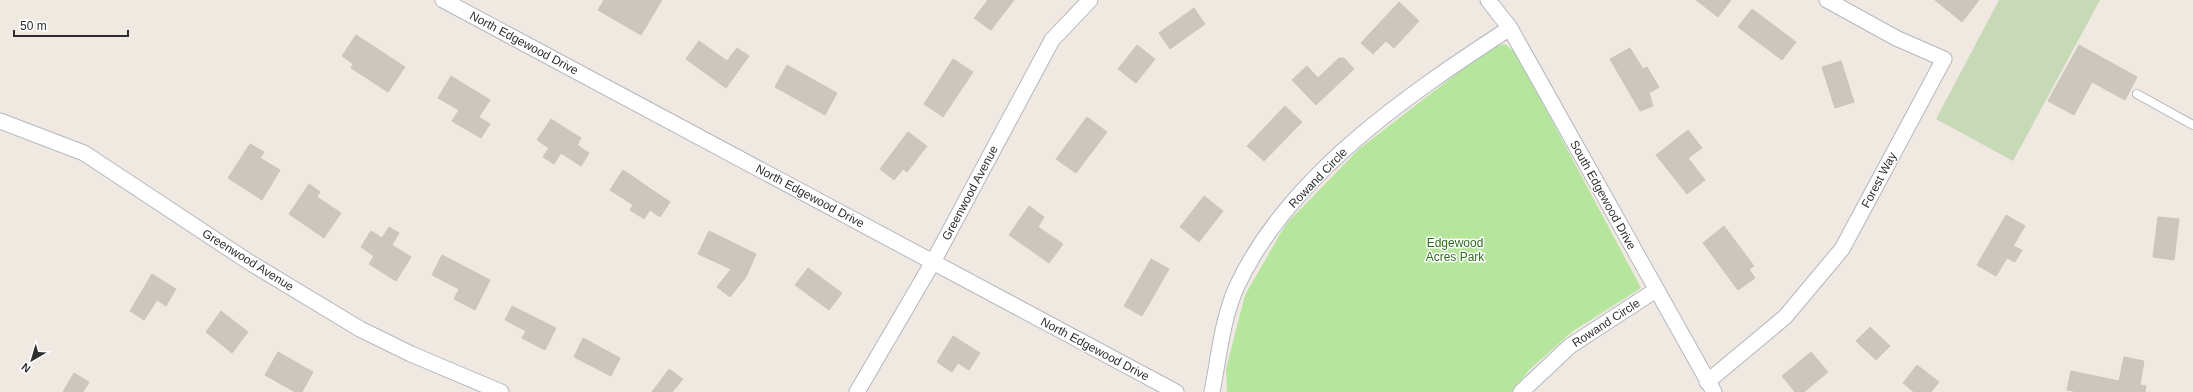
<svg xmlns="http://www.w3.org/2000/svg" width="2193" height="392" font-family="Helvetica,sans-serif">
	<rect width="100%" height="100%" fill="#efe9e1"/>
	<!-- green -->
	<path fill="#b6e59e" d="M1505,44L1516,53L1641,288L1573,331L1529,370L1512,392H1227L1226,369L1245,295L1286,224L1359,149L1490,48Z"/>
	<!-- cemetery -->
	<path fill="#c8d9b8" d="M1999,0H2100L2013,161L1936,119Z"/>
	<!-- building -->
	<path fill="#cbc7bf" stroke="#cbc5ba" d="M604,0H662L641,35L598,10Z
		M988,0H1014L991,30L974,18Z
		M1696,0H1731L1718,17Z
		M1935,0H1979L1962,22Z
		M1399,2L1419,21L1394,48L1386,41L1373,54L1361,43Z
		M1194,8L1205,24L1170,49L1159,33Z
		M1752,9L1796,42L1782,60L1738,27Z
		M356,35L405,67L388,92L351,68L353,64L342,56Z
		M699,41L727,61L737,48L749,56L726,88L686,59Z
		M1137,45L1155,59L1136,83L1118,69Z
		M2079,45L2137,77L2125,100L2092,82L2074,115L2048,101Z
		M1630,48L1643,69L1647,67L1659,87L1649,93L1653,106L1640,111L1610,59Z
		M1339,58H1344L1354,69L1316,105L1292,80L1307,66L1318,78Z
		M953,59L973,72L943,117L924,104Z
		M1841,61L1854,102L1835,108L1822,67Z
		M787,65L837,93L825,115L775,87Z
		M451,76L490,100L479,117L490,124L481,138L452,121L459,110L438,98Z
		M1285,106L1302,122L1264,161L1247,146Z
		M1087,117L1107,132L1076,173L1056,159Z
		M551,119L581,138L577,145L589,153L581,166L561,153L554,164L543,157L549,148L537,140Z
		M1688,130L1702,148L1688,158L1705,180L1687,194L1656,155Z
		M908,132L927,146L907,172L903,169L894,180L880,169Z
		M250,144L264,152L260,158L280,170L262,200L228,178Z
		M623,170L670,202L660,217L650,210L644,219L630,210L633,205L610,190Z
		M309,184L320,192L317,197L341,213L324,238L289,214Z
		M1204,196L1223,211L1199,242L1180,227Z
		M1029,206L1044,217L1038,227L1063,244L1049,263L1009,235Z
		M2006,215L2025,226L2013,246L2022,250L2015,262L2007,258L1996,276L1977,265Z
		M2158,217L2179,219L2174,260L2153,257Z
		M1724,226L1754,266L1749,269L1755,278L1738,290L1703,243Z
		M389,227L399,233L392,245L411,257L396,281L369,264L374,256L361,247L371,231L382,238Z
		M709,231L756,254L746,277L730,297L717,287L731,269L698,254Z
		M442,255L490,280L475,310L454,299L459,289L432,275Z
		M1151,259L1169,269L1142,316L1124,306Z
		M808,268L842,293L829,310L795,285Z
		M152,274L176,289L166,306L157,300L144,320L130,311Z
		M512,306L556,328L545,350L522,338L526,331L505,320Z
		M221,311L248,332L232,353L206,332Z
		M1870,327L1890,346L1876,360L1856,341Z
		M953,336L980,353L969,370L958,363L952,372L937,362Z
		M583,338L620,358L611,376L574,357Z
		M278,352L313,372L302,392H295L265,375Z
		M1811,352L1828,372L1804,392H1795L1782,376Z
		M2124,357L2144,361L2140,385L2146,386L2145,392H2078L2067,390L2071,371L2119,381Z
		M1917,365L1939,382L1931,392H1914L1903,383Z
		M669,369L683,379L672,392H652Z
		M74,373L89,382L83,392H63Z"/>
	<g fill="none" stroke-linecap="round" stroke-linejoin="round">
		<!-- lane casing -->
		<g stroke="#b4b7c1" stroke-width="10">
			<path id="lane" d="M2137,94L2193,125"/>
		</g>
		<!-- street casing -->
		<g stroke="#b4b7c1" stroke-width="17">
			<path id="street" d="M443,0L1176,392
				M1488,0L1510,28L1714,392
				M0,121L84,153L249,262L360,329L411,354L501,392
				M1707,382L1785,317L1842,249L1944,59L1896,38L1827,0
				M857,392L933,262L1052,40L1090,0
				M1212,392C1219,357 1222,319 1237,286C1289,175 1410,93 1510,28
				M1521,392L1570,346L1656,290"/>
		</g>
		<!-- lane -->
		<use href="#lane" stroke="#fff" stroke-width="8"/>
		<!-- street -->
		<use href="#street" stroke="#fff" stroke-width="15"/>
	</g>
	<g text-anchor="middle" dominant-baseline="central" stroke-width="3" stroke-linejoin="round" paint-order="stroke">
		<!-- street labels -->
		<g font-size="12" fill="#2e2e2e" stroke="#fff">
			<text transform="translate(524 43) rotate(28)">North Edgewood Drive</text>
			<text transform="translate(1318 178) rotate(-46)">Rowand Circle</text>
			<text transform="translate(1879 180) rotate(-62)">Forest Way</text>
			<text transform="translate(970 193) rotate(-62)">Greenwood Avenue</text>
			<text transform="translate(1603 195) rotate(61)">South Edgewood Drive</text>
			<text transform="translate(810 196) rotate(28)">North Edgewood Drive</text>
			<text transform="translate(248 260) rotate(32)">Greenwood Avenue</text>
			<text transform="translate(1606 323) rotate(-33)">Rowand Circle</text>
			<text transform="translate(1095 349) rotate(28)">North Edgewood Drive</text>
		</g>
		<!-- park labels -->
		<g font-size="12" fill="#2c6e1b" stroke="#fff">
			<text x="1455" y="243">Edgewood<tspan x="1455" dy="14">Acres Park</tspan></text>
		</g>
	</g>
	<!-- north arrow -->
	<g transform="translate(32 360) rotate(218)" stroke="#ffffff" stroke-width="3" paint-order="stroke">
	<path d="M0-3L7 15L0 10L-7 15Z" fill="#2e2e2e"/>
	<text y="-6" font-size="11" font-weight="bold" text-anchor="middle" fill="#2e2e2e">N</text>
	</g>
	<!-- scale -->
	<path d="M14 30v6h114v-6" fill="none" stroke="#2e2e2e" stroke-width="2"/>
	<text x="20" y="30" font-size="12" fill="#2e2e2e" stroke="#ffffff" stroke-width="3" paint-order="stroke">50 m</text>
</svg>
